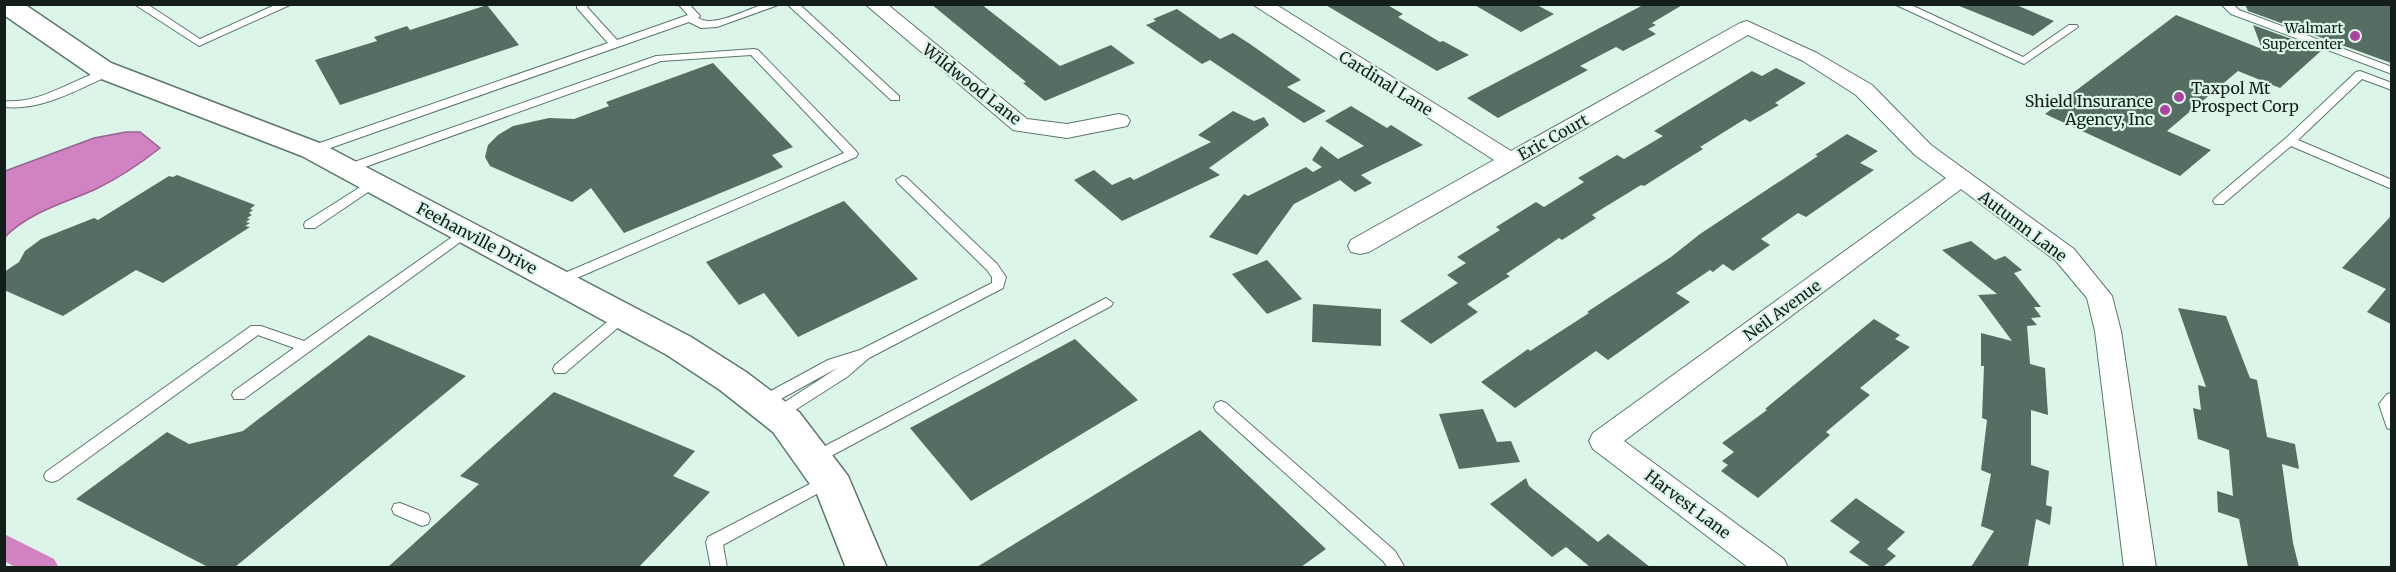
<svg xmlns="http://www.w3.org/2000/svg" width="2396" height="572" font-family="Merriweather,serif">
	<rect width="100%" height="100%" fill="#dbf6e9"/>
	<!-- water -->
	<path fill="#d082c2" stroke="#97648f" stroke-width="1.5" d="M126,132H140L160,148C140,164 117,179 94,190C64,203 28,213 5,237V171L94,138Z"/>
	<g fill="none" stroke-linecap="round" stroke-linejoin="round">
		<!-- canal -->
		<path fill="#d082c2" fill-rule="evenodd" d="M4,534L54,559L59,568H17L4,561Z"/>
	</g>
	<!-- building -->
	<path fill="#566d63" d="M931,4H981L1060,66L1111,45L1135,63L1045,101L1023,83L1026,82Z
		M1324,4H1386L1403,14L1398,17L1440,42L1443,41L1469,55L1437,71Z
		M1473,4H1535L1554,14L1521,32Z
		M1645,4H1684L1652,23L1656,25L1648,29L1656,34L1623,51L1616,47L1580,66L1588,70L1498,118L1467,98Z
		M2014,4L2054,21L2033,36L1957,5Z
		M2245,4H2391V63L2248,11Z
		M487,5L519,45L340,105L315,60L377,41L374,37L407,26L410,30Z
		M1177,9L1220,39L1233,33L1250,44L1301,80L1287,87L1326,111L1304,123L1210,60L1202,64L1146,25L1156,21L1153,19Z
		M2176,15L2262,49L2253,25L2322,50L2280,88L2238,71L2167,131L2211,150L2180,176L2045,114Z
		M713,63L793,147L772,155L783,167L624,233L591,188L572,202L490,166L485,157L488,145L498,135L513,126L549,118L574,119L609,106L606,102Z
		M1776,68L1806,83L1775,103L1779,105L1750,122L1745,119L1700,147L1703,149L1644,186L1641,185L1592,215L1596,218L1562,240L1559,238L1506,274L1510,276L1467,304L1478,312L1431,344L1400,321L1458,283L1447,275L1466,263L1457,257L1500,230L1496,227L1536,202L1544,207L1584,182L1578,178L1617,155L1624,159L1663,136L1654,131L1752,71L1762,76Z
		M1351,106L1387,128L1391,125L1423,145L1361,175L1372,183L1355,192L1340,180L1294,204L1257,255L1209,237L1244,194L1248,196L1306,167L1313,172L1322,167L1312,160L1321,146L1338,159L1364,146L1325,121Z
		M1233,111L1254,121L1264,117L1269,125L1209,168L1220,175L1122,221L1074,180L1094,170L1112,185L1130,177L1134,180L1211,142L1198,135Z
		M1847,134L1878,151L1860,163L1874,170L1806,217L1798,213L1761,239L1770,245L1733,271L1723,264L1713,272L1710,270L1676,293L1690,302L1608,360L1596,351L1515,408L1481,382L1528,349L1530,351L1589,313L1587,312L1671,257L1700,234L1818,156L1815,155Z
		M177,175L255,205L250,209L253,210L249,213L252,215L247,218L250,219L246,222L250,223L245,226L250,227L163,283L136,270L63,316L4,290V272L19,262L25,251L41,239L94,218L98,220L169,176L173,177Z
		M844,201L918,279L798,337L764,293L739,305L706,262Z
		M2391,216V324L2367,312L2386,289L2342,268Z
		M1971,241L1995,260L2005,256L2022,270L2014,273L2041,307H2034L2041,317L2031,318L2037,325L2027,326L2030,364L2045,368L2048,415L2031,410V465L2049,471L2046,505L2052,507L2050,525L2036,519L2028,567H1971L1994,531L1981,526L1991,474L1981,470L1987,420L1982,418L1984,366H1981V333L2012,341L1978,295L1997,294L1942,250Z
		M1267,260L1302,299L1267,314L1232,274Z
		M1313,304L1381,309V346L1312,342Z
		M2178,308L2226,316L2250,378L2257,380L2267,437L2295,444L2299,469L2282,464L2293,543L2299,567H2248L2239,519L2218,512L2217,491L2233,496L2229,450L2198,439L2193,408L2201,410L2198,385L2206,387Z
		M1874,319L1900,335L1895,339L1910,347L1860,388L1870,395L1826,432L1830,435L1758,498L1721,471L1728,465L1722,461L1734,452L1722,443L1767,410L1765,409Z
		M369,335L466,376L235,567H208L76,499L167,432L189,444L243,431Z
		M1075,339L1138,400L971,501L910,428Z
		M554,392L695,451L673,476L710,492L639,567H388L479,484L460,476Z
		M1483,409L1497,442L1511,441L1520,462L1459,469L1439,414Z
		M1200,430L1326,549L1301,567H977Z
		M1526,478L1529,486L1598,542L1608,534L1650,567H1590L1566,547L1552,557L1490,504Z
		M1856,498L1905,532L1887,549L1896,556L1883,567H1871L1849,552L1860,542L1830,521Z"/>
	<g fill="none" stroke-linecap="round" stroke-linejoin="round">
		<!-- lane casing -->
		<g stroke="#5e766b" stroke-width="2">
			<path id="lane" d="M134,4H147L200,39L277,4H292L199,46Z
				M577,4H590L587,7L617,40L688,15L678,4H689L700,16L698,18C713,28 745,10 762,5C768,4 775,4 781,4L717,27L701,28L689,22L316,153L312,154L306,150L308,147L608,43L577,8Z
				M787,4H799L899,96V100H891Z
				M1894,4H1909L2023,57L2069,25H2077L2078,27L2024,64Z
				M2221,4H2233L2239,10L2392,67V74L2231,14Z
				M754,49L758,50L856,151L858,154L856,157L563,284H553L551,281L553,278L844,153L751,55L661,61L351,172H343L341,169L343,166L656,56Z
				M108,69L112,70V74C79,89 42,111 4,107V101C43,104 73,78 108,69Z
				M2360,71L2392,83V90L2362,79L2298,140L2392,180V189L2291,146L2223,204H2215L2213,201L2215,198L2286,138L2356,72Z
				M902,176L906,177L997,264L1006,277L1003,288L869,358L847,377L781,419H771L769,415L771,411L839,367L766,407H756L754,403L756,399L828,360L860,350L992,283V277L987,270L898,183L896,180Z
				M373,179L379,183L377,186L315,228H305L304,225L305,222Z
				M465,228L470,229L471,232L470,235L244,399H234L232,395L234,391L294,348L258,335L58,480L52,482L46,480L44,476L46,472L251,326H261L304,341Z
				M1106,298L1113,303L1111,306L818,463L813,465L808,463L805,459L808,455Z
				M623,311L630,316L628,319L565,373H555L553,369L555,365L618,313Z
				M2392,393V430L2387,428L2379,404L2387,394Z
				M1221,401L1226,403L1395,551L1405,568H1388L1383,561L1216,411L1214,407L1216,403Z
				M829,474L835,476L837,480L835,484L723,545L727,568H711L706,542L708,537Z
				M400,503L428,514L430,519L428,524L422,526L394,514L392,509L394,504Z"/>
		</g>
		<!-- street casing -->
		<g stroke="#5e766b" stroke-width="2">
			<path id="street" d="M865,4H887L1027,119L1067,124L1119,114L1127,116L1130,121L1127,126L1067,138L1013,130Z
				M1252,4H1275L1511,151L1740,23L1747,21L1817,53L1872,85L1931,145L2074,249L2112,296L2121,331L2156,568H2124L2095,331L2087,298L2056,261L1961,189L1624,441L1784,559L1788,568H1749L1593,449L1589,441L1593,433L1946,178L1915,155L1856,95L1803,61L1748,35L1369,252L1360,254L1351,252L1348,246L1351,240L1494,160Z"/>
		</g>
		<!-- secondary casing -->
		<g stroke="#5e766b" stroke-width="3">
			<path id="secondary" d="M4,4H24L111,63L322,144L691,337L746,372L799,412L848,476L887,568H846L817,494L773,432L720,390L667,355L302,156L91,75L4,15Z"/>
		</g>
		<!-- lane -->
		<use href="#lane" fill="#fff" fill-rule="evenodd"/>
		<!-- street -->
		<use href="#street" fill="#fff" fill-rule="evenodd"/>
		<!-- secondary -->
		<use href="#secondary" fill="#fff" fill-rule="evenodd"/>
	</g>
	<!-- markers -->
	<g fill="#af42a1" stroke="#dbf6e9" stroke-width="2">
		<circle cx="2355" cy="36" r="6"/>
		<circle cx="2179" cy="97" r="6"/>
		<circle cx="2165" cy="110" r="6"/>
	</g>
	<g text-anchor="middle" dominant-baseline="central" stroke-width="4.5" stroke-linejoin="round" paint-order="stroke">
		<!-- far-poi labels -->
		<g font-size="14" fill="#131d19" stroke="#dbf6e9" text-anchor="end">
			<text x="2343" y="28">Walmart<tspan x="2343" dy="16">Supercenter</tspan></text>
		</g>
		<!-- street labels -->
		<g font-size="16" fill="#131d19" stroke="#dbf6e9">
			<text transform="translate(1386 83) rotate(32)">Cardinal Lane</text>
			<text transform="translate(972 84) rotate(38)">Wildwood Lane</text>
			<text transform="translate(1553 137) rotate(-29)">Eric Court</text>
			<text transform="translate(2023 226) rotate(37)">Autumn Lane</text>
			<text transform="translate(477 238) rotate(28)">Feehanville Drive</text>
			<text transform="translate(1782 310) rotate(-36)">Neil Avenue</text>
			<text transform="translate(1688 504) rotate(37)">Harvest Lane</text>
		</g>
		<!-- poi labels -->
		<g font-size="16" fill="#131d19" stroke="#dbf6e9" text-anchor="start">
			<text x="2191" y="88">Taxpol Mt<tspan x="2191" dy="18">Prospect Corp</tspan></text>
			<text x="2153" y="101" text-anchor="end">Shield Insurance<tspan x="2153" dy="18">Agency, Inc</tspan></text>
		</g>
	</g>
	<!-- border -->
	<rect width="2396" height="572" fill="none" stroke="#131d19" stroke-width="12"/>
</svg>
